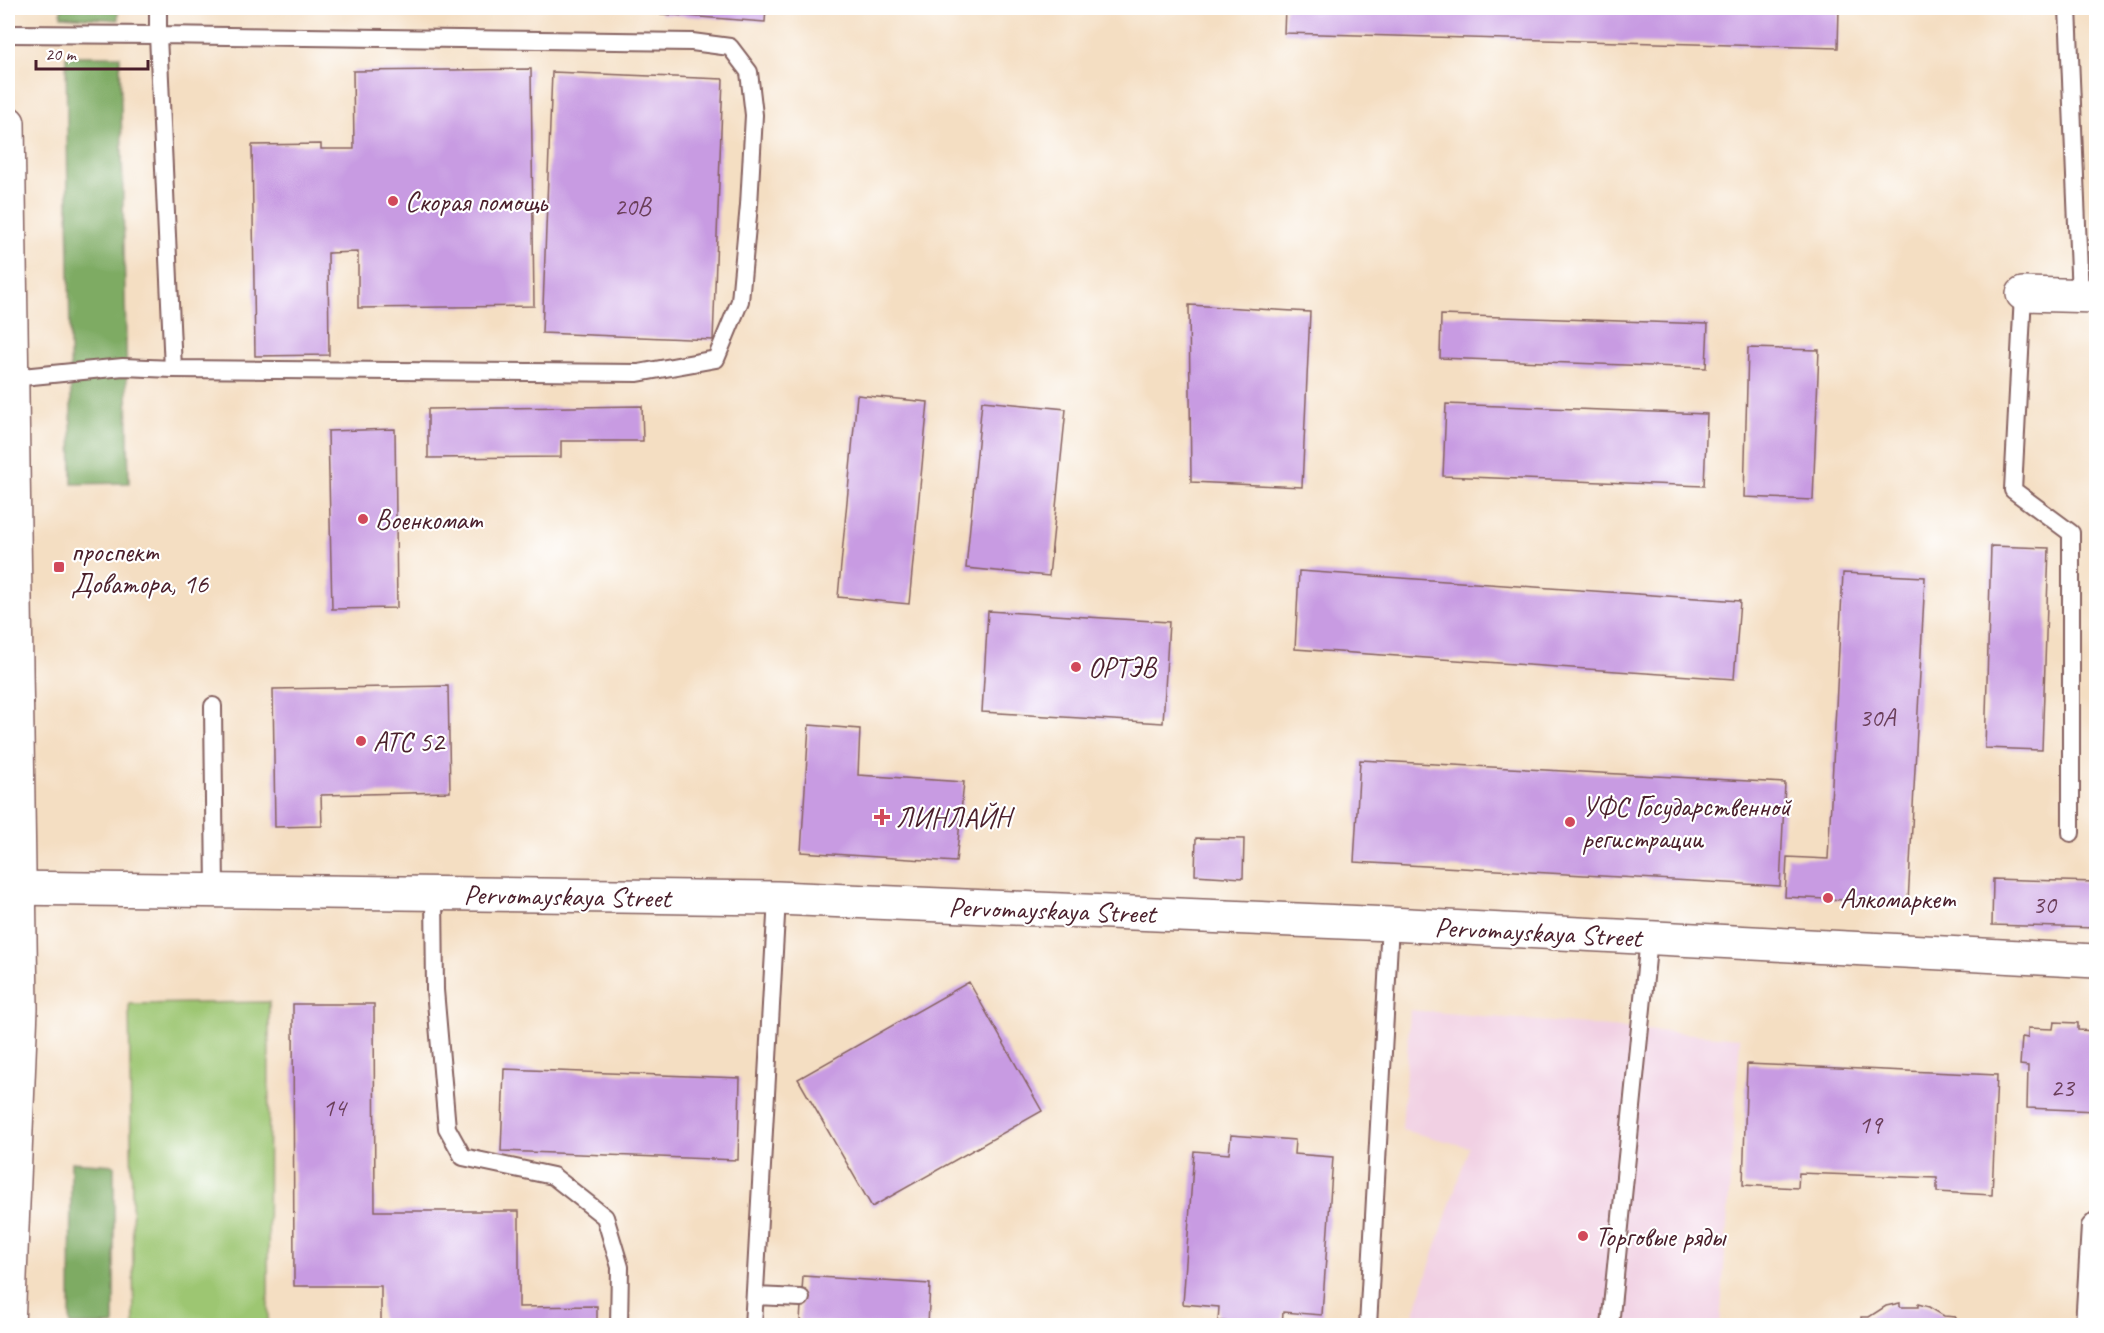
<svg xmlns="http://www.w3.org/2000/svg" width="2104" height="1333" font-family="Caveat,sans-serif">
	<rect width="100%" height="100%" fill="#fff"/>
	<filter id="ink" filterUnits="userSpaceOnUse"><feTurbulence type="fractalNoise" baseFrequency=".0167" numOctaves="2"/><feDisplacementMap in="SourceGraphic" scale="12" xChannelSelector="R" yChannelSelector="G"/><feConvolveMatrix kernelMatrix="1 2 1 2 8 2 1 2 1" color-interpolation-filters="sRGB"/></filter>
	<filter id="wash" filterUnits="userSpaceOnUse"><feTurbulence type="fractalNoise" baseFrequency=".008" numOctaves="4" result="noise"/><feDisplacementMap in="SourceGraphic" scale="24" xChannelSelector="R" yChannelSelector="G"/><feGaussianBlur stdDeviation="1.35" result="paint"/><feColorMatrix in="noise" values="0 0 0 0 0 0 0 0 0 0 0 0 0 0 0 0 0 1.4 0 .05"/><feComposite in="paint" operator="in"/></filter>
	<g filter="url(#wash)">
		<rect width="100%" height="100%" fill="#f4dec2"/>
		<!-- built -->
		<path fill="#f1d0e3" d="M1410,1010L1740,1038L1720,1325H1410L1469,1147L1402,1130Z"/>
		<!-- green -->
		<path fill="#9dc672" stroke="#74724e" stroke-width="1.5" d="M269,1002L268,1325H134L129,1004Z"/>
		<!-- forest -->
		<path fill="#7eab64" stroke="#646548" stroke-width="1.5" d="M61,8H118V20L61,16Z
			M66,56H120L129,483L72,484Z
			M71,1162L114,1165V1325H70Z"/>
		<g id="blocks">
			<!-- building -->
			<path fill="#c89be2" d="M662,8H766L765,22L661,14Z
				M1285,8H1839L1838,48L1284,33Z
				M531,69L534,306L358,308V252L328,253L329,355L255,356L252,145L321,144V149H354L353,71Z
				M552,72L723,79L713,340L542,333Z
				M1189,305L1310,312L1302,487L1191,482Z
				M1441,315L1708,324L1706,368L1440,358Z
				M1748,348L1819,350L1813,500L1744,497Z
				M857,395L928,402L909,604L838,597Z
				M982,401L1066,409L1049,576L966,568Z
				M1446,404L1707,414L1704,486L1443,476Z
				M642,406L643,441H561V457L428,458V409Z
				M395,429L397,608L332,609L328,431Z
				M1991,546L2049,548L2042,750L1985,748Z
				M1299,571L1740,601L1734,679L1295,649Z
				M1843,573L1925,577L1908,903L1785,897L1787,857L1828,859Z
				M988,611L1169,622L1163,723L982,712Z
				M448,686L450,792L321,795L322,826L275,827L273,689Z
				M809,725L860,729L858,775L964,782L956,862L801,852Z
				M1360,760L1785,783L1780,886L1354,862Z
				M1196,838L1244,839L1243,878L1195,875Z
				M1993,879L2096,882V928L1992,925Z
				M969,982L1042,1111L872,1207L798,1079Z
				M293,1004H374L375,1211H519V1307L597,1306V1326H381V1286H294Z
				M2054,1022L2078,1023V1030L2096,1031V1111L2027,1108L2028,1066L2020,1065L2022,1037L2028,1038V1028L2053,1029Z
				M1747,1064L1997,1075L1992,1195L1937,1192V1178L1799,1173L1798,1188L1743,1185Z
				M504,1069L740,1078L738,1160L501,1151Z
				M1231,1135L1295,1140L1294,1154L1333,1157L1322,1315L1283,1312L1282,1326L1218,1321L1219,1307L1183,1304L1194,1151L1229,1154Z
				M803,1276L930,1284L928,1326H878L800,1321Z
				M1900,1303V1307H1918V1304L1929,1307L1944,1316L1956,1317L1955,1326H1861V1317H1869L1886,1306Z"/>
		</g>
	</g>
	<g filter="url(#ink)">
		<use href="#blocks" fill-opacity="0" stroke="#866260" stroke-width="1.5"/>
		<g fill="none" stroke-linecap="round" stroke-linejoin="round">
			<!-- service casing -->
			<g stroke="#866260" stroke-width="20">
				<path id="service" d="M2068,8L2080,296
					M8,34L158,35V8
					M158,35L692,42L730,47L749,72L754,115L749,205L740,301L716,359L638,373L173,369Z
					M2023,294L2013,490L2071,533V833
					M12,378L123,367L173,369
					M213,706L215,892
					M434,894L435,990L447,1128L463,1157L553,1176L605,1217L620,1267L619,1326
					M755,1296L801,1298
					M753,1326L777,898
					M1368,1326L1390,924
					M1610,1326L1649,938
					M2084,1326L2090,1226L2096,1220"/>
			</g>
			<!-- minor casing -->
			<g stroke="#866260" stroke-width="36">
				<path id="minor" d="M2023,294L2096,296"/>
			</g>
			<!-- tertiary casing -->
			<g stroke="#866260" stroke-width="36">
				<path id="tertiary" d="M8,888L777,898L1390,924L2096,961"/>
			</g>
			<!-- primary casing -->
			<g stroke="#866260" stroke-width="36">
				<path id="primary" d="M8,123L21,1008L8,1326"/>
			</g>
			<!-- service -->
			<use href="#service" stroke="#fff" stroke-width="16"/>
			<!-- minor -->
			<use href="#minor" stroke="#fff" stroke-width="33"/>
			<!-- tertiary -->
			<use href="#tertiary" stroke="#fff" stroke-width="33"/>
			<!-- primary -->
			<use href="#primary" stroke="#fff" stroke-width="33"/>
		</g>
	</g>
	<!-- markers -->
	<g fill="#d1495b" stroke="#fff" stroke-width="2">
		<circle cx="393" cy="201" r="6"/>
		<circle cx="363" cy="519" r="6"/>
		<rect x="53" y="561" width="12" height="12" rx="3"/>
		<circle cx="1076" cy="667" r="6"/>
		<circle cx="361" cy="741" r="6"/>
		<path d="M879 808h6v6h6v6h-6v6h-6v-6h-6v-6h6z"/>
		<circle cx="1570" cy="822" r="6"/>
		<circle cx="1828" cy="898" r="6"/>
		<circle cx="1583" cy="1236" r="6"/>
	</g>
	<g text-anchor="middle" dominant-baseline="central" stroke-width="4.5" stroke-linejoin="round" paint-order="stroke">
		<!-- number labels -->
		<g font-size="26" fill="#6a3e59">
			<text x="632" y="206">20В</text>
			<text x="1877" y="717">30А</text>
			<text x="2044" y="904">30</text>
			<text x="2062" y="1087">23</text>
			<text x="334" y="1107">14</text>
			<text x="1870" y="1124">19</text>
		</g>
		<!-- poi labels -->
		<g font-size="28" fill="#4a1f2b" stroke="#fff" text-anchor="start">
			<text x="405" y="201">Скорая помощь</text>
			<text x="375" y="519">Военкомат</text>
			<text x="71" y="551">проспект<tspan x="71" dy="32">Доватора, 16</tspan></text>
			<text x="1088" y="667">ОРТЭВ</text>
			<text x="373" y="741">АТС 52</text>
			<text x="1582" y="806">УФС Государственной<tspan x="1582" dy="32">регистрации</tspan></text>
			<text x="896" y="817">ЛИНЛАЙН</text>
			<text x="1840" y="898">Алкомаркет</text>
			<text x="1595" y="1236">Торговые ряды</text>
		</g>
		<!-- street labels -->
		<g font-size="28" fill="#4a1f2b" stroke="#fff">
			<text transform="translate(567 896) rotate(1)">Pervomayskaya Street</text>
			<text transform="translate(1052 910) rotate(2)">Pervomayskaya Street</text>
			<text transform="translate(1538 932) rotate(3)">Pervomayskaya Street</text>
		</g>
	</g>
	<!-- margin -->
	<rect width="2104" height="1333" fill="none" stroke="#fff" stroke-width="30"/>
	<!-- scale -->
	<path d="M36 60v9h112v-9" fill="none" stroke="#4a1f2b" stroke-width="3"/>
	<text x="45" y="60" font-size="18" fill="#4a1f2b" stroke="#ffffff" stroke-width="4.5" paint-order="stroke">20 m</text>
</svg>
